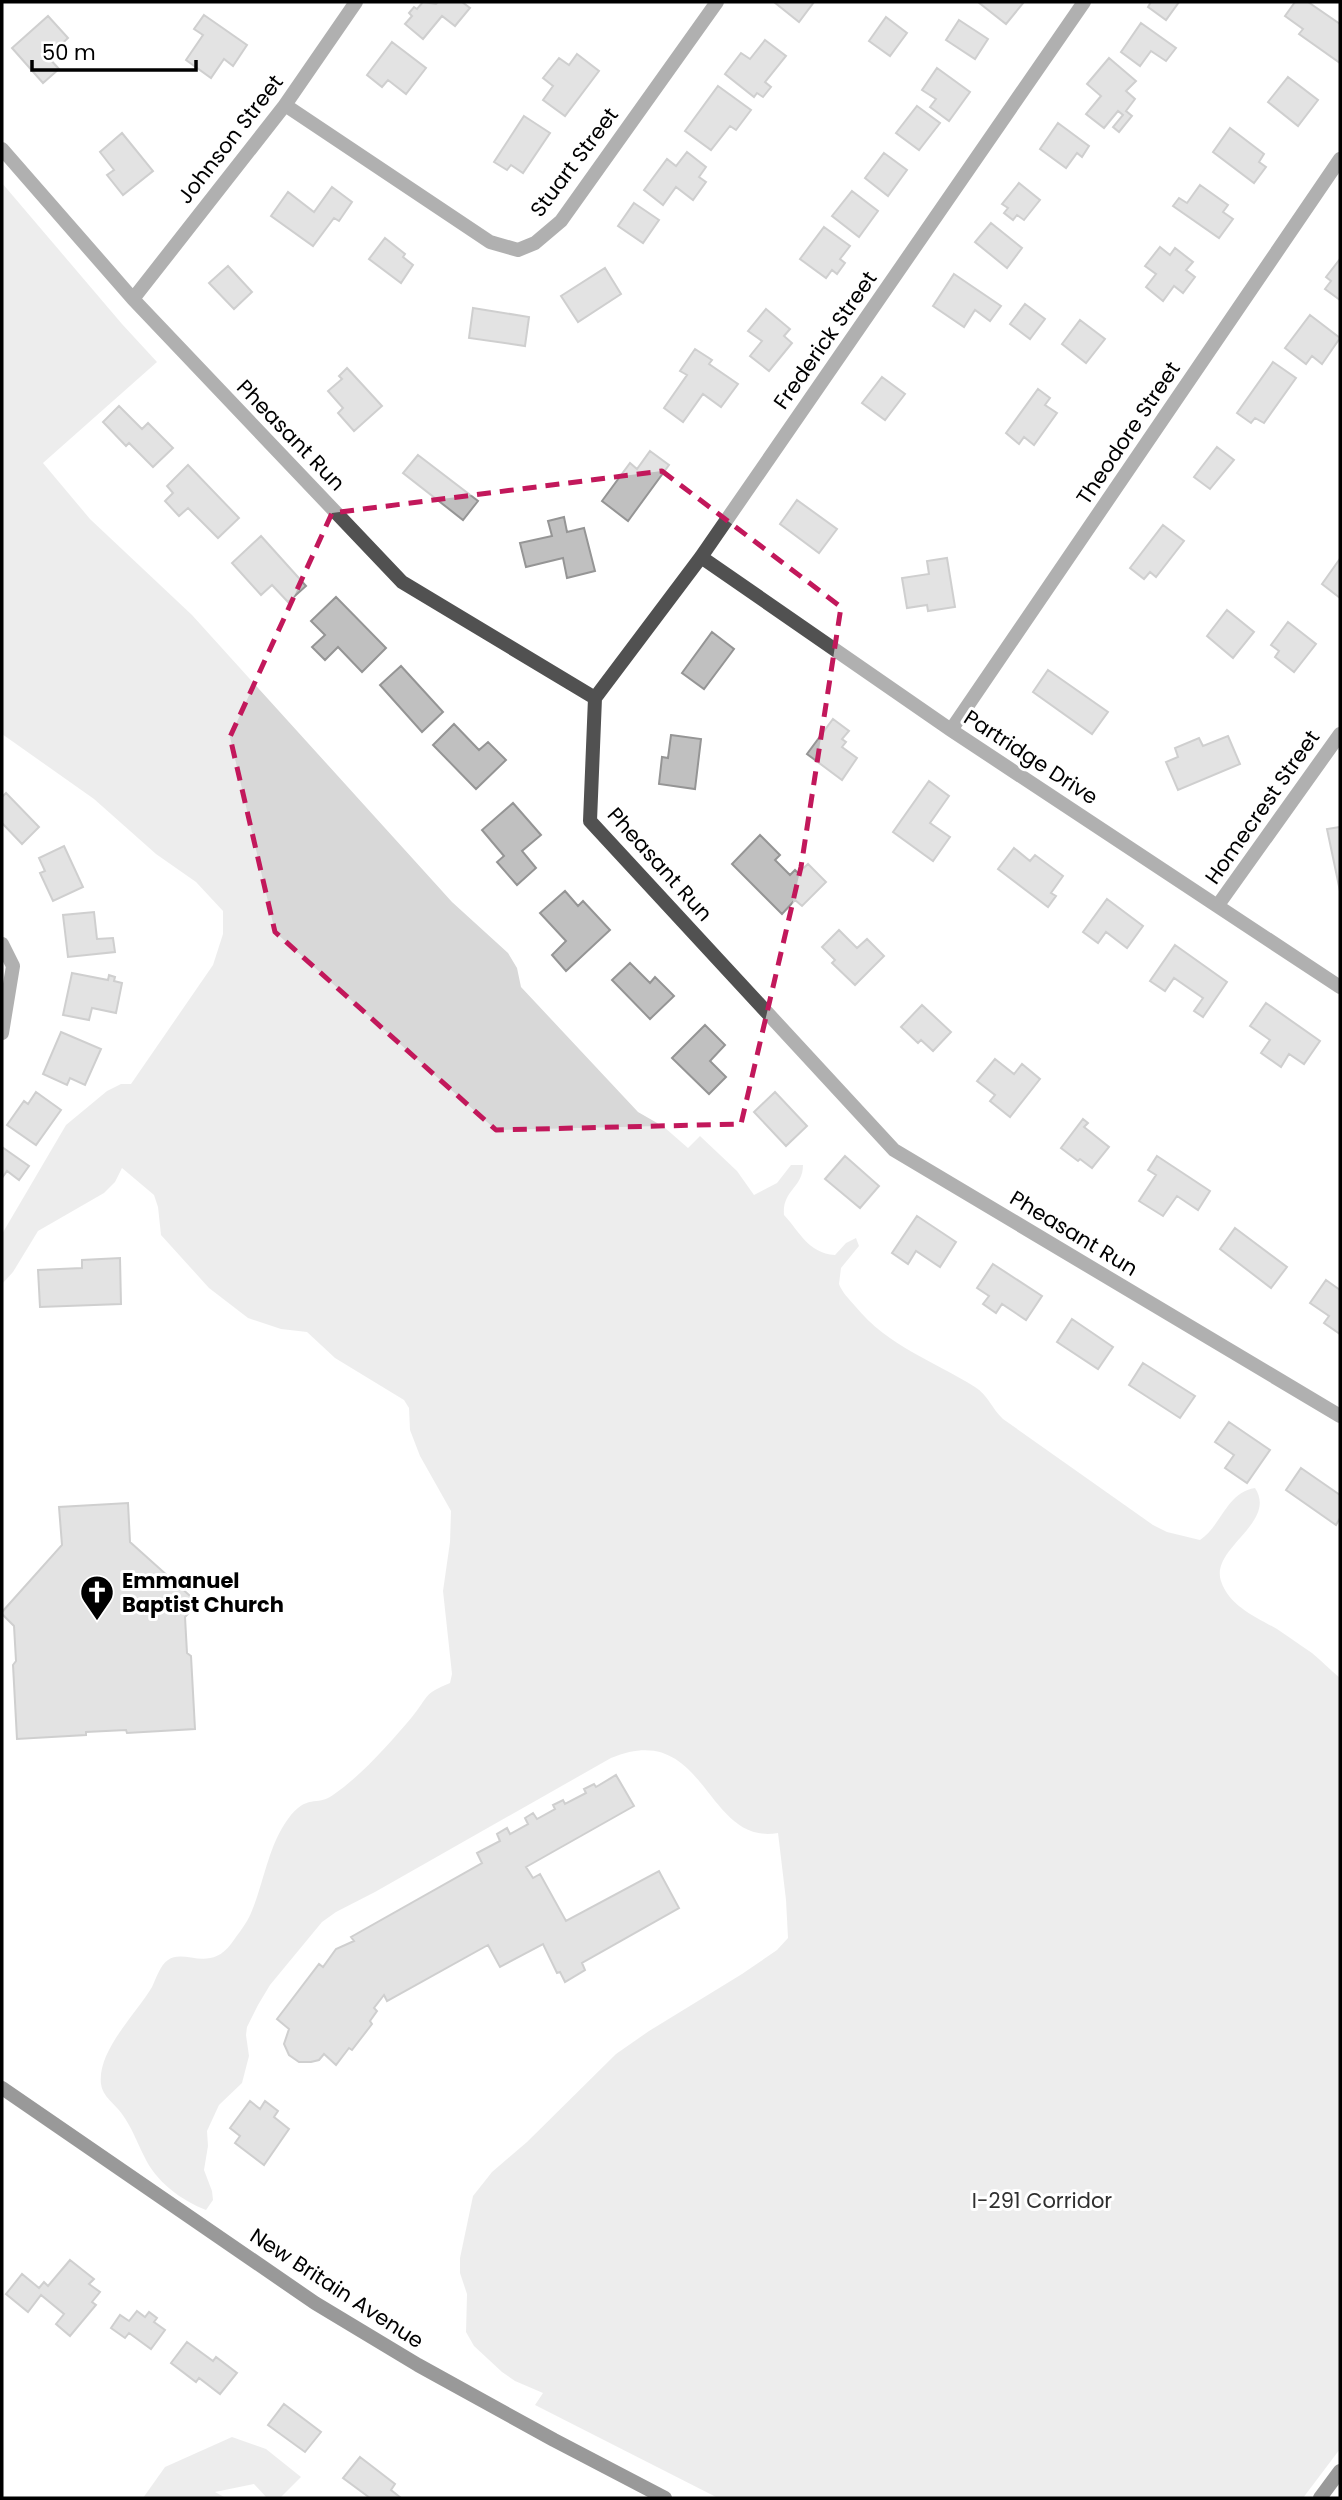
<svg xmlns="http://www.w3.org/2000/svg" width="1342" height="2500" font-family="Poppins,sans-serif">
	<rect width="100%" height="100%" fill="#fff"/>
	<!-- green -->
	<path fill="#d8d8d8" d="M2,183L122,324L157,362L43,463L90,519L192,615L452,902L508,953L517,968L521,987L638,1112L664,1127L688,1148L700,1136L737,1171L754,1195L777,1183L791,1165H803C803,1188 782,1190 784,1215C800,1232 808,1253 835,1255L846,1243L856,1238L859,1246L841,1268L839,1284C842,1292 849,1299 855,1306C889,1347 932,1360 975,1387C988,1395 992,1409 1003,1419L1153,1525L1167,1532L1200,1540C1222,1525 1226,1493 1255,1488C1278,1523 1210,1548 1221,1581C1229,1606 1256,1617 1277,1629C1289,1637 1300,1645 1312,1653C1322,1661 1330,1670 1340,1678V2449L1303,2498H718L535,2405L543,2393L515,2381L502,2372L474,2346L466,2332L467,2294L460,2273V2258L473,2196L492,2172L527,2142L616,2054L649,2031L742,1974L777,1950L788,1938L786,1900L778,1833C704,1846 707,1718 611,1758L375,1892L336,1912L322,1922L270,1985L258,2005L247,2027L246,2035L249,2056L242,2083L219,2105L207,2131L208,2146L204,2170L212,2191L213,2200L206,2210C181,2200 156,2182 144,2156C137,2142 131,2126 122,2114C115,2104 102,2096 101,2084C97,2051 136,2014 152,1987C156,1979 160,1965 168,1960C184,1948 209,1973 231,1944C238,1934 247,1923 251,1913C264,1883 268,1846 288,1819C307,1793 316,1807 333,1795C362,1775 389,1744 412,1717C429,1696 423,1694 450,1683L452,1674L443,1591L450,1542L451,1511L420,1456L410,1430L409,1408L404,1400L335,1358L307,1332L281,1329L248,1318L209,1288L161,1235L158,1207L154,1195L122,1168L115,1182L104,1193L38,1231L13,1272L2,1284V1234L66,1125L107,1091L121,1084H131L213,965L223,934V911L196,882L156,854L94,799L2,734Z
		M232,2437L266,2449L301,2477L280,2498H267L254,2484L215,2492L226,2498H143L165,2467Z"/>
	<!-- building -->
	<path fill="#c0c0c0" stroke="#959595" stroke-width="2" d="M423,2L436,4L438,2H462L470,8L455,26L442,16L423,39L405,24L412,16L409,13L414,7L417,9Z
		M774,2H814L799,22Z
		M978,2H1024L1006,24Z
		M1151,2H1179L1166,20L1148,7Z
		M1295,2H1308L1340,24V63L1299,34L1303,29L1285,16Z
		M204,15L247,45L233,66L224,59L211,78L186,60L203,35L194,29Z
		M48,16L68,38L48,57L59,69L43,83L12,48Z
		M886,17L907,33L890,56L869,41Z
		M959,20L988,39L975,59L946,40Z
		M1141,23L1176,48L1166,61L1151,51L1140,66L1121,52Z
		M765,40L786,56L765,82L771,87L763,97L757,93L754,97L725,74L741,53L750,59Z
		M392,42L426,68L406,94L388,80L382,87L367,75Z
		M577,54L599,71L565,116L543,100L553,86L543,78L559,58L569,65Z
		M1109,58L1136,81L1126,91L1135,99L1126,111L1132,116L1119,132L1113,127L1123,115L1118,111L1104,128L1086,114L1101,96L1087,84Z
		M937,68L970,92L949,121L930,107L936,99L922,90Z
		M1288,77L1318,100L1298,126L1268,102Z
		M718,86L751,110L736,130L730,126L711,150L685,131Z
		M917,106L940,123L919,150L896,133Z
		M524,116L550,133L523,173L511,165L507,170L494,162Z
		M1058,123L1089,146L1082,157L1077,153L1066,168L1040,149Z
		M1230,128L1264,154L1259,162L1266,167L1254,183L1213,152Z
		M122,133L153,171L123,195L107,175L114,170L100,152Z
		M687,152L706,167L699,177L706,182L693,200L676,187L663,205L644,190L667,159L676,166Z
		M884,153L907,170L888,196L865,178Z
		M1019,183L1040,200L1024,220L1017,215L1013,220L1004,213L1008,208L1002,204Z
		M1200,185L1228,205L1223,212L1233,219L1219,238L1173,206L1179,198L1187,203Z
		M332,187L352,202L339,221L334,218L313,246L271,216L288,192L314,212Z
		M852,191L878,211L859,237L832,216Z
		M634,203L659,220L643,243L618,226Z
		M991,223L1022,248L1007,268L975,242Z
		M824,227L850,246L840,259L845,263L837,274L832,270L826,278L800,259Z
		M385,238L405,254L403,257L413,265L401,283L369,259Z
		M1160,247L1170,255L1175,248L1193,262L1186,270L1195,277L1183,293L1174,286L1163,301L1146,287L1156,274L1145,266Z
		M1340,259V300L1325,289L1331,281L1326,277Z
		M228,266L252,292L234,309L209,283Z
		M605,268L621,294L578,322L561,296Z
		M954,274L1001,306L990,321L975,310L964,327L933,306Z
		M1025,304L1045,319L1030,339L1010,324Z
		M473,308L529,317L525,346L469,338Z
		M766,309L790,329L784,336L792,343L769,371L750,356L762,341L748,331Z
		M1310,315L1340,338L1322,364L1312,356L1306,364L1285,348Z
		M1080,320L1105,339L1086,363L1062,344Z
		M695,349L712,360L709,364L738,384L721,407L703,394L683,422L664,408L687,375L680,371Z
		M1273,362L1296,378L1264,423L1255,418L1251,423L1237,413Z
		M347,368L382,406L354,431L338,413L343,408L328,391L342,379L339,376Z
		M882,377L905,394L885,420L862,403Z
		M1038,389L1050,398L1045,405L1057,413L1034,445L1024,437L1019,444L1006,433Z
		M119,406L142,429L148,423L173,448L153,467L129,443L126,446L103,422Z
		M1217,447L1234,460L1210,489L1194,477Z
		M650,451L669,465L628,521L602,501L630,463L637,469Z
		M418,455L478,501L463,520L403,473Z
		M188,465L239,518L218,538L188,508L179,516L165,501L173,493L167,486Z
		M797,500L837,529L819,553L780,524Z
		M564,517L567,532L584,528L595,571L567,578L563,558L526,567L520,543L552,536L548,521Z
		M1163,525L1184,541L1156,577L1150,572L1144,579L1130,568Z
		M261,536L306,586L288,602L272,585L261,595L232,563Z
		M947,558L955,607L928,611L927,605L907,608L902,578L929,574L927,561Z
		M1339,560L1340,561V598L1322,584Z
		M336,597L386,648L362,672L338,647L325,660L312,647L325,635L311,621Z
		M1227,610L1254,632L1233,658L1207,636Z
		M1288,622L1316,644L1294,672L1275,657L1279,651L1271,645Z
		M712,632L734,649L704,689L682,673Z
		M401,666L443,712L422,732L380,685Z
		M1048,670L1108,712L1092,734L1033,692Z
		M833,719L849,731L842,739L846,742L842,747L857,758L842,780L807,754Z
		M454,724L479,750L488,742L506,760L476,789L433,745Z
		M671,735L701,739L695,789L659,784L662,757L668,758Z
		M1228,736L1240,764L1178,790L1166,762L1178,757L1175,748L1199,738L1203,746Z
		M929,781L949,796L930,823L950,837L933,861L893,832Z
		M6,793L39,827L22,844L2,823V797Z
		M513,803L541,835L522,851L536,868L517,885L497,862L504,856L482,830Z
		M1340,827V891L1327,829Z
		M760,835L780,855L775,860L790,875L795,870L798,873L808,864L826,882L802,906L795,900L782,914L732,864Z
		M64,846L83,887L53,901L40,873L45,871L39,858Z
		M1014,848L1030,861L1035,855L1063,876L1051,893L1056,896L1048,907L998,869Z
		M565,891L578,906L583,901L610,930L566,971L552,955L566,941L540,913Z
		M1107,899L1143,926L1127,948L1106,932L1098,943L1083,932Z
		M94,912L97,939L113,938L115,952L68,957L63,915Z
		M839,930L857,948L867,939L884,956L855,985L832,963L835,960L822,947Z
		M1175,945L1227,982L1203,1017L1194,1011L1203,998L1174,978L1165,991L1150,981Z
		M630,963L650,983L655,977L674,996L650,1019L612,980Z
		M72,973L108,980L109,975L115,977L114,981L122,983L116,1013L92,1008L89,1020L63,1015Z
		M1266,1003L1320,1041L1304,1064L1289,1054L1281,1067L1261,1053L1270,1040L1250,1026Z
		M922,1005L951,1032L933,1051L921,1040L918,1043L901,1027Z
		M705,1025L725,1045L710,1061L726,1077L709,1094L672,1058Z
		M61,1032L101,1049L85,1085L70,1078L67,1085L43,1074Z
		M995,1059L1014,1074L1022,1064L1040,1079L1010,1117L990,1101L995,1095L977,1081Z
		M36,1092L61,1110L36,1145L7,1125L24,1101L28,1104Z
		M775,1092L807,1126L786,1146L754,1112Z
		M1083,1119L1088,1123L1084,1127L1109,1147L1092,1168L1080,1159L1078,1161L1061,1148Z
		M2,1147L29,1166L19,1180L7,1171L2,1178Z
		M845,1156L879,1186L860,1208L825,1179Z
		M1157,1156L1210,1191L1198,1210L1177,1196L1163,1216L1139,1201L1156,1175L1148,1170Z
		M917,1216L956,1242L940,1267L916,1251L908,1264L892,1253Z
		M1235,1228L1287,1267L1271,1288L1220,1249Z
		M120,1258L121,1304L40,1307L38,1270L82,1268V1260Z
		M993,1264L1042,1296L1026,1320L1002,1304L996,1313L983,1304L989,1296L977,1288Z
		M1326,1280L1340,1290V1334L1324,1323L1329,1316L1310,1303Z
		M1072,1319L1113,1347L1098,1369L1057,1342Z
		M1143,1363L1195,1396L1180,1418L1129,1385Z
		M1229,1422L1270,1450L1247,1483L1225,1468L1234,1455L1215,1442Z
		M1301,1468L1340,1495V1518L1336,1525L1286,1490Z
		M128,1503L130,1542L198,1603L185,1617L187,1653L191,1656L195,1729L127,1733L126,1730L86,1732V1735L17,1739L13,1665L16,1661L14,1626L2,1614V1612L62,1545L59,1507Z
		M616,1775L634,1806L526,1867L533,1878L540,1874L566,1921L659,1871L679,1908L582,1963L585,1970L565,1982L560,1972L557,1973L543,1944L500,1967L488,1945L387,2001L384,1995L374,2008L377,2011L370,2021L372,2024L352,2050L349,2048L336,2065L324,2054L319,2060L311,2062H299L289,2055L284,2044L289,2029L277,2019L319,1964L323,1967L336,1949L354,1941L351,1937L482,1863L477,1853L500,1841L497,1834L507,1828L510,1834L528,1824L525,1818L533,1813L537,1819L555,1809L553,1805L563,1800L565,1804L586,1793L584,1789L594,1784L596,1787Z
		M250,2101L260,2109L265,2101L278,2111L274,2117L289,2129L264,2165L235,2143L240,2136L230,2128Z
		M70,2260L94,2279L89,2284L100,2292L92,2302L96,2305L70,2336L56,2324L64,2314L41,2295L28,2312L6,2294L22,2274L39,2288L44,2282L48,2286Z
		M137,2311L145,2317L149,2312L157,2318L154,2322L165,2330L151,2349L129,2333L125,2338L111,2328L120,2315L129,2321Z
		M187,2342L213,2361L216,2357L237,2373L220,2394L199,2378L196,2382L171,2363Z
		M284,2404L321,2432L305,2452L268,2425Z
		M360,2457L395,2484L391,2490L401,2498H370L343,2478Z"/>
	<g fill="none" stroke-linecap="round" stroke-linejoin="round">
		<!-- street -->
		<path stroke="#515151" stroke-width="14" d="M285,105L490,242L518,250L535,243L561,221L717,2
			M2,149L133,299L402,582L595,698
			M133,299L285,105L356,2
			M701,557L951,730L1340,987
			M595,698L590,821L894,1150L1340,1416
			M595,698L701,557L1084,2
			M951,730L1340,159
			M1218,905L1340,734
			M2,944L13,966L2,1033"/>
		<!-- secondary -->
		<path stroke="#1e1e1e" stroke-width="14" d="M2,2088L315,2303L418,2365L554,2440L665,2498
			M1320,2498L1340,2471"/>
	</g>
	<!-- marked area -->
	<path d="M0 0H1342V2500H0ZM662,471L841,607L801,867L741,1124L496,1130L275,932L230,737L332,513Z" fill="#fff" fill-opacity=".55" fill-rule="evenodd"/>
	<path fill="none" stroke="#c2185b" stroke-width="5" stroke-dasharray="14 9" stroke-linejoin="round" d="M662,471L841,607L801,867L741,1124L496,1130L275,932L230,737L332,513Z"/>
	<!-- icons -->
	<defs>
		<g id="church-pin" transform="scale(1.75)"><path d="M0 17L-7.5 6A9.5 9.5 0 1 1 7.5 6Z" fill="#000" stroke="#fff"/><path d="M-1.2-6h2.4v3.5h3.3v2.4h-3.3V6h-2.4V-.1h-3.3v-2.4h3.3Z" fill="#fff"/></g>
	</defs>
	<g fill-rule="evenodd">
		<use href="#church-pin" x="97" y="1592"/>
	</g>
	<g text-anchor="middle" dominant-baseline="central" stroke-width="6" stroke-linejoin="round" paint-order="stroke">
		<!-- street labels -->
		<g font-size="21" fill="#000" stroke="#fff">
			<text transform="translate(230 139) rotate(-52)">Johnson Street</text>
			<text transform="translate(574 162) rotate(-53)">Stuart Street</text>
			<text transform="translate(825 340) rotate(-55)">Frederick Street</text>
			<text transform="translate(1128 433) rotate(-56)">Theodore Street</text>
			<text transform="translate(291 435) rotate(46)">Pheasant Run</text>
			<text transform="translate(1031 757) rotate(33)">Partridge Drive</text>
			<text transform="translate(1262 807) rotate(-55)">Homecrest Street</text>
			<text transform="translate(660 864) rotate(48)">Pheasant Run</text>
			<text transform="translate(1074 1233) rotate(31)">Pheasant Run</text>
			<text transform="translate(337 2288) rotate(33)">New Britain Avenue</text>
		</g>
		<!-- poi labels -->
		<g font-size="21" font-weight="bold" fill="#000" stroke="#fff" text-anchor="start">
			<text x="122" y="1580">Emmanuel<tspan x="122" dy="24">Baptist Church</tspan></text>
		</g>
		<!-- park labels -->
		<g font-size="21" fill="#2f2f2f" stroke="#fff">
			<text x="1042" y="2200">I-291 Corridor</text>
		</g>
	</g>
	<!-- border -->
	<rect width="1342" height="2500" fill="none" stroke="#000000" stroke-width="7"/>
	<!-- scale -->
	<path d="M32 60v10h164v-10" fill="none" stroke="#000000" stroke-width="3.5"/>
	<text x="42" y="60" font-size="21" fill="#000000" stroke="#ffffff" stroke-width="5" paint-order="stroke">50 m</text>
</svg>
